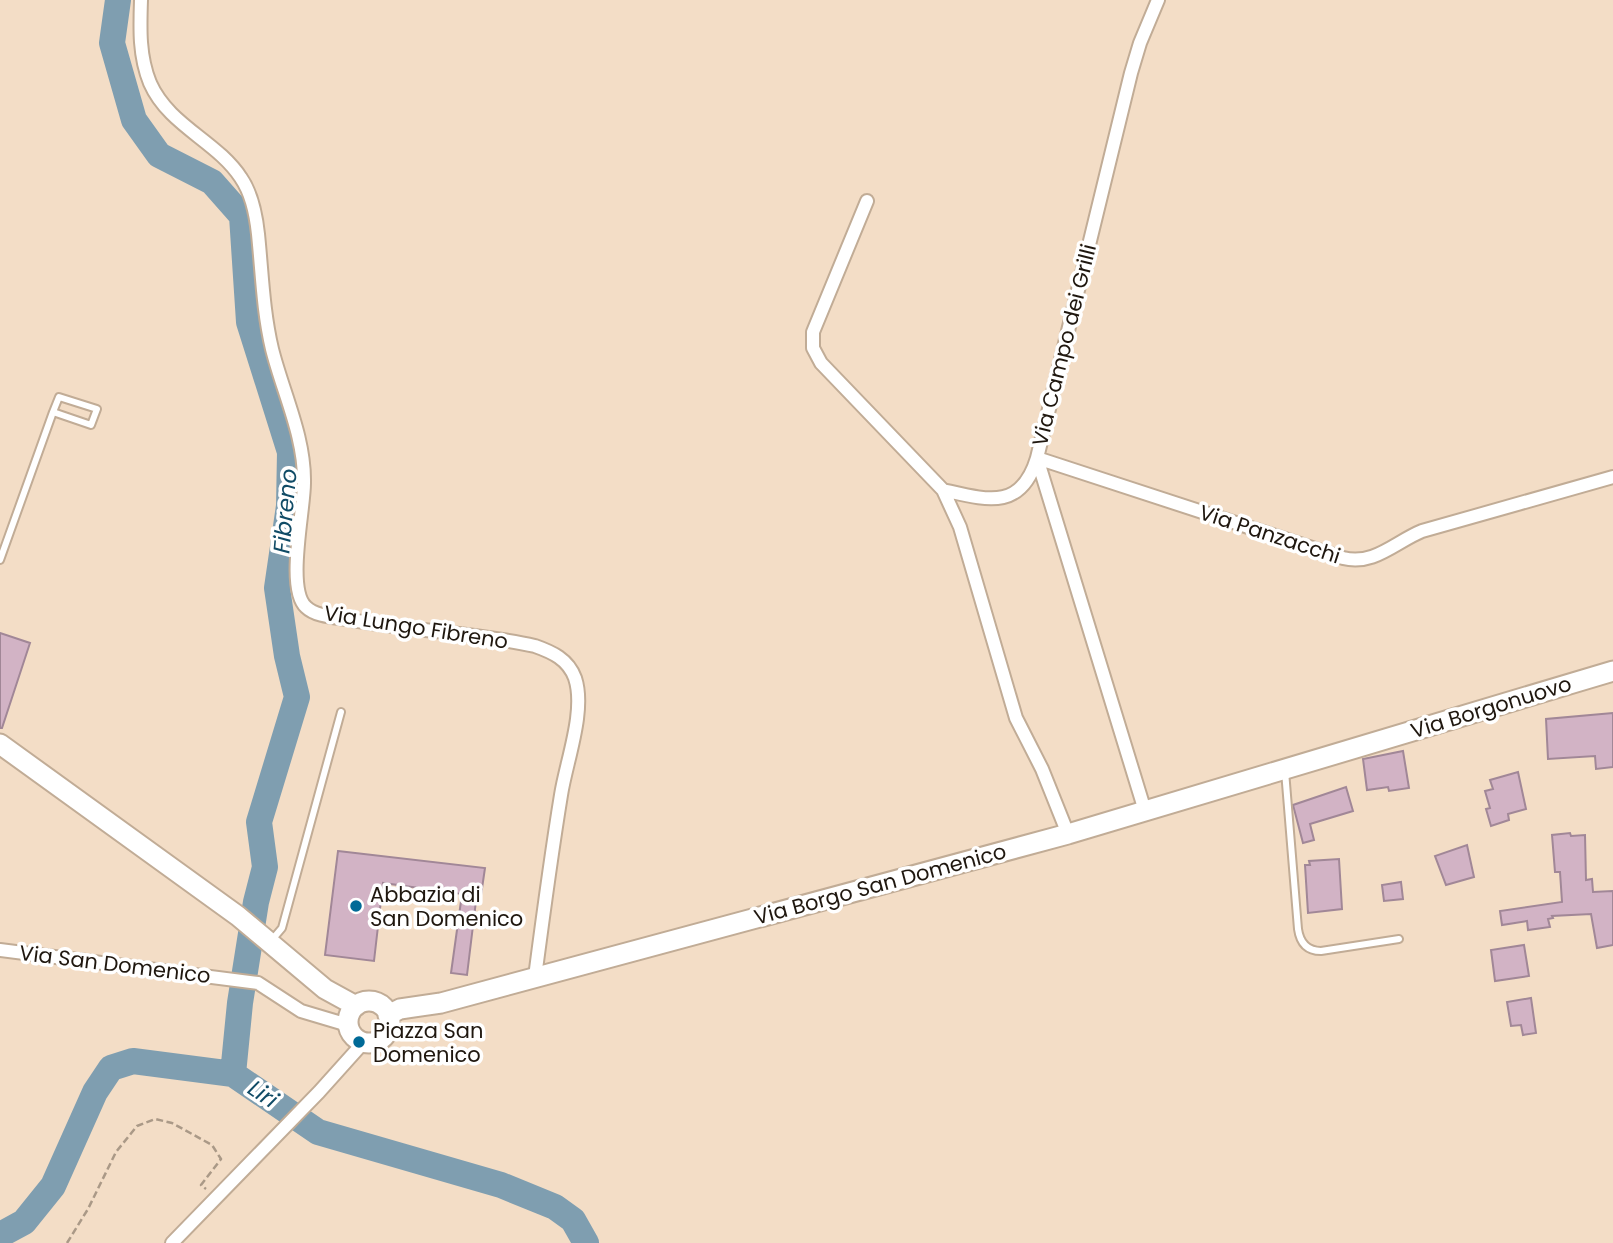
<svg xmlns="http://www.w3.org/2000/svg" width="1613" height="1243" font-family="Poppins,sans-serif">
	<rect width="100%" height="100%" fill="#f3ddc6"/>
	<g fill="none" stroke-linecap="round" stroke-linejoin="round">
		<!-- river -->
		<path stroke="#7f9eb0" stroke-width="26" d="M118,0L112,43L134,120L159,155L212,182L242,216L249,322L290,452L289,506L277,588L287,656L297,697L259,822L265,867L256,902L240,1003L233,1074
			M0,1235L24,1222L53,1186L95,1092L111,1068L133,1061L233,1074L318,1132L501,1185L555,1207L573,1220L586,1243"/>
	</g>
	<!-- building -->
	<path fill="#d2b3c5" stroke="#a18797" stroke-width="2" d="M0,633L30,643L2,728H0Z
		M1613,713V767L1596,769L1595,756L1548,759L1546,719Z
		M1403,751L1409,788L1389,791L1388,787L1367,790L1363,759Z
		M1518,772L1526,809L1508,814L1509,820L1491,826L1486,809L1490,808L1485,791L1493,789L1490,780Z
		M1346,787L1353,811L1310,824L1314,840L1303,843L1293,805Z
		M1570,833L1571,836L1585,835L1586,880L1592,879L1593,892L1613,891V945L1597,948L1591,914L1552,916L1553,918L1548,919L1550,927L1528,930L1527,921L1502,925L1500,911L1562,902L1560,872H1555L1552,835Z
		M1467,845L1474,877L1446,885L1435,856Z
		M338,851L485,868L480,902L476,901L467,975L451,973L462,894L383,883L374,961L325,955Z
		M1339,859L1342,909L1308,913L1305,865H1310L1309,861Z
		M1401,882L1403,899L1384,901L1382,885Z
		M1524,945L1529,976L1495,981L1491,950Z
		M1531,998L1536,1033L1523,1035L1521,1025L1511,1026L1507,1002Z"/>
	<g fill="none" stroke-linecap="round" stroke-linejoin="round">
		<!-- lane casing -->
		<g stroke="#c1ac96" stroke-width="10">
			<path id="lane" d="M0,560L53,412L59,397L97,409L91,425L53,412
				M1285,771L1298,929C1300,943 1307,951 1321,951L1399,939
				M271,941L282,928L341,712"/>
		</g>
		<!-- street casing -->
		<g stroke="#c1ac96" stroke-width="16">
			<path id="street" d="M141,0C140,29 139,56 150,83C169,126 217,141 241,178C252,194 256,215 258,234C262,273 263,311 272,349C283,393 305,437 304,483C304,511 286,589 306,607C315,616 333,617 346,619C408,631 473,632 535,646C552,652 568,659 575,678C586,711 566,762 561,795C551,856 543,916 535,977
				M867,201L813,332V348L821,363L943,490L960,527L1016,718L1042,769L1068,834
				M943,490C987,500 1021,511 1037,458L1343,558C1374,566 1395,542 1422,531L1613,477
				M1145,811L1037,458L1131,73L1140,43L1158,0
				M0,950L258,983L301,1011L348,1025
				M172,1243L319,1092L363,1043"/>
		</g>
		<!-- primary casing -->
		<g stroke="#c1ac96" stroke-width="23">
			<path id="primary" d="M0,744L238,916L325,989L356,1006
				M348 1022a21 21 0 1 1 42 0a21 21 0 1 1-42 0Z
				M388,1015L400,1009L441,1003L1068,834L1613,671"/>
		</g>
		<!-- path -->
		<path stroke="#aa9987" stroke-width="2.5" stroke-dasharray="7 3.5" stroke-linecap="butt" d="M67,1243L88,1209L116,1152L137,1126L155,1119L172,1123L212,1145L221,1159L201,1185L206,1189"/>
		<!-- lane -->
		<use href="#lane" stroke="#fff" stroke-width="6"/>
		<!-- street -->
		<use href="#street" stroke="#fff" stroke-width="12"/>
		<!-- primary -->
		<use href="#primary" stroke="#fff" stroke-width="19"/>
	</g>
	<!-- markers -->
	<g fill="#006a97" stroke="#fff" stroke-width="2.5">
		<circle cx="356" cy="906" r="7"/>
		<circle cx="359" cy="1042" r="7"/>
	</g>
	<g text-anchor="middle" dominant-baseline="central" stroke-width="7" stroke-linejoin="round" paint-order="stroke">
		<!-- street labels -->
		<g font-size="21" fill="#1f170f" stroke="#fff">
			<text transform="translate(1064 345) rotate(-76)">Via Campo dei Grilli</text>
			<text transform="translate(1270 534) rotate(18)">Via Panzacchi</text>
			<text transform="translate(416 627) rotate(9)">Via Lungo Fibreno</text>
			<text transform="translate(1491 707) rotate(-17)">Via Borgonuovo</text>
			<text transform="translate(880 884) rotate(-15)">Via Borgo San Domenico</text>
			<text transform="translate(115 964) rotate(7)">Via San Domenico</text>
		</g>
		<!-- poi labels -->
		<g font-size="21" fill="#1f170f" stroke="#fff" text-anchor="start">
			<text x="370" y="894">Abbazia di<tspan x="370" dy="24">San Domenico</tspan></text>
			<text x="373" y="1030">Piazza San<tspan x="373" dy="24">Domenico</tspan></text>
		</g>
		<!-- water labels -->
		<g font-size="23" font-style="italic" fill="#104b66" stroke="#fff">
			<text transform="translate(285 511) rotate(-85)">Fibreno</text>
			<text transform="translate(263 1094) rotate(34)">Liri</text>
		</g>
	</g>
</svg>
